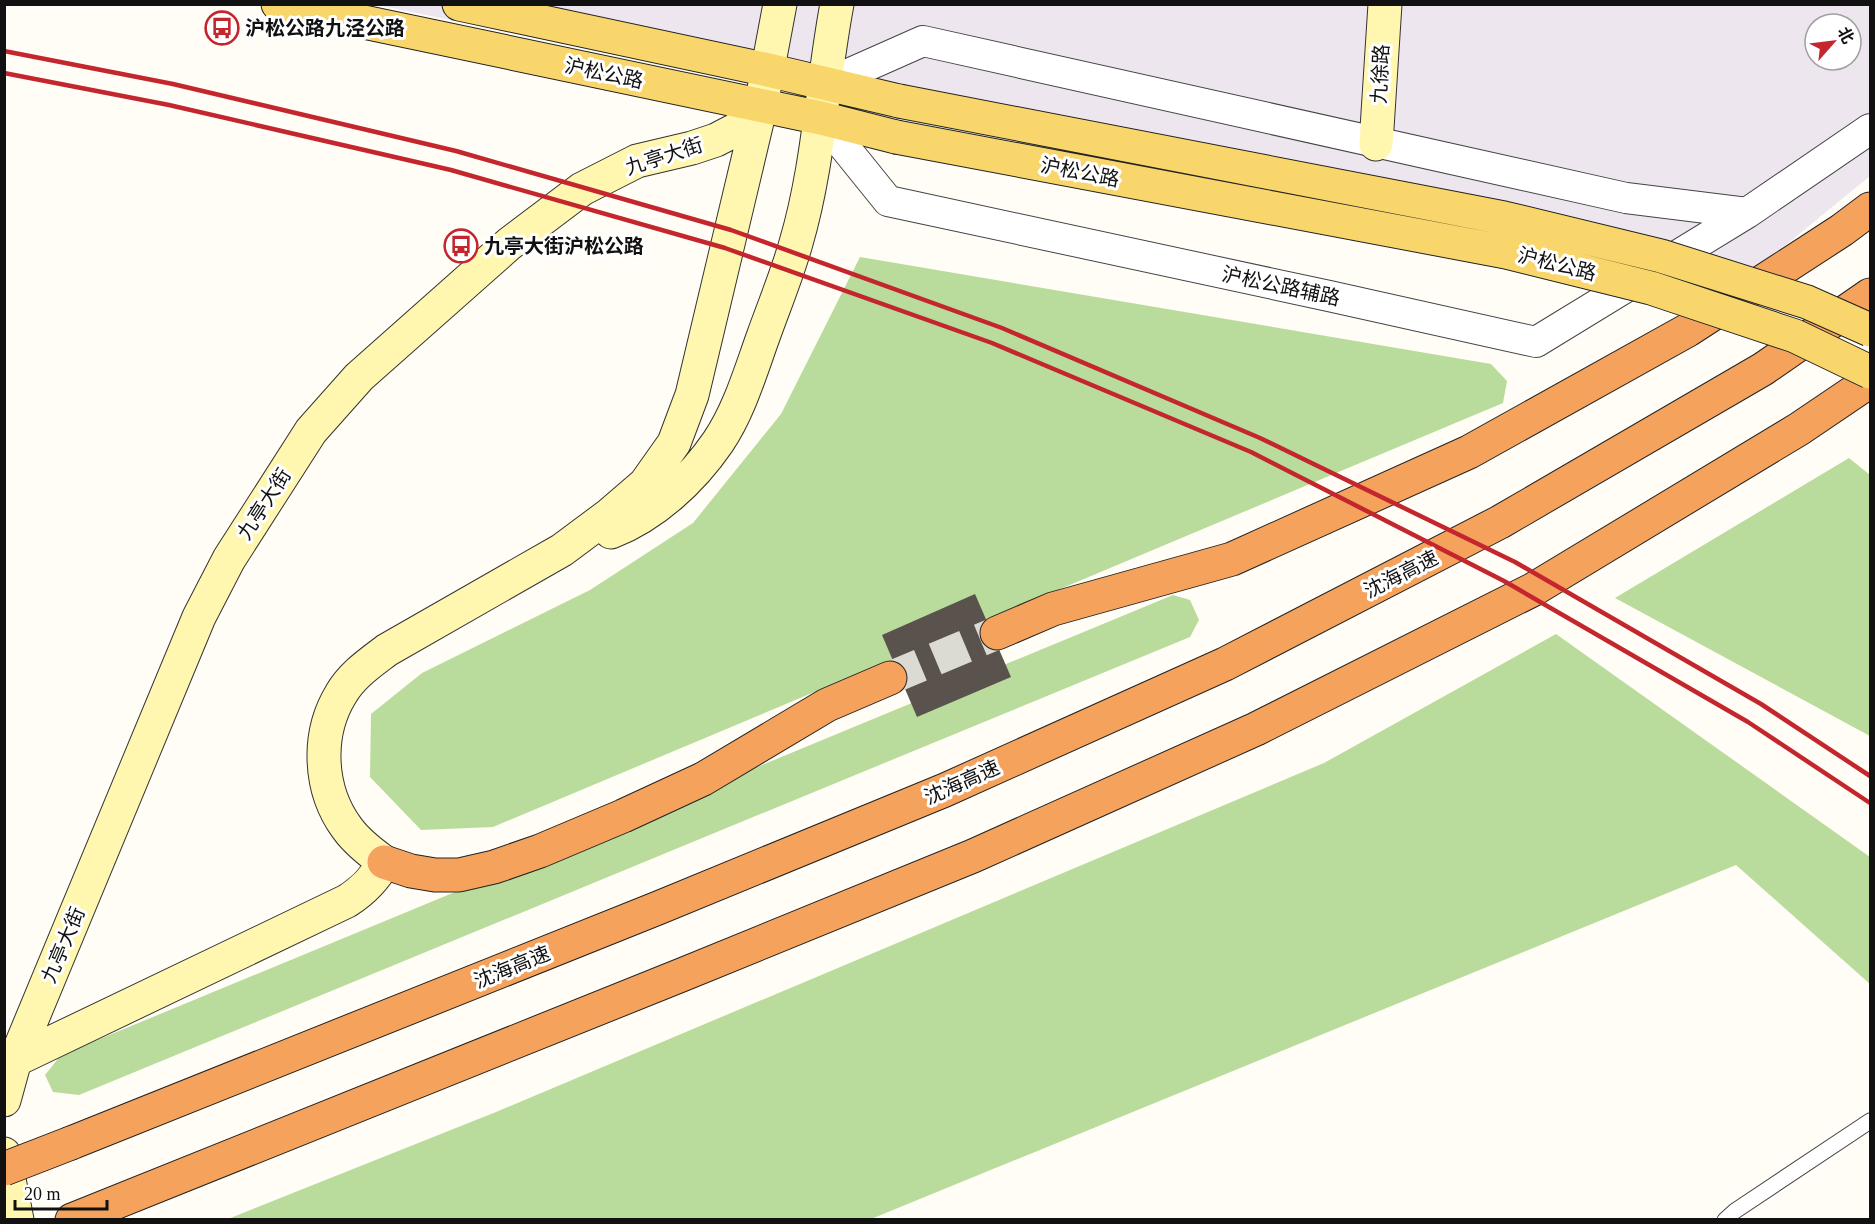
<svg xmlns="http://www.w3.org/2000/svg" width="1875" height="1224" font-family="'Times New Roman','Noto Sans SC',serif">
	<rect width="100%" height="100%" fill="#fffdf5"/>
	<!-- industrial -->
	<path fill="#eee6ef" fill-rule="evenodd" d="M378,5H1870V176L1728,292L1511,240ZM1815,24H1851V60H1815Z"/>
	<!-- forest -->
	<path fill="#b9dc9c" d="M860,257L1491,364L1507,381L1503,403L493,827L421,830L370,777L371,714L422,673L590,590L693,523L781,414Z
		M1849,458L1870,475V736L1615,598Z
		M1173,595L1190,600L1199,620L1190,637L79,1095L53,1092L45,1075L61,1055Z
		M1556,634L1870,857V984L1736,865L871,1219H228L496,1112L1324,763Z"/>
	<!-- building -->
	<path fill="#5a524d" d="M975,594L1011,677L917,717L882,635Z"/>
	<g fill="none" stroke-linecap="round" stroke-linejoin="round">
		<!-- highway-tunnel -->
		<path stroke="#dbdad3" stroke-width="33" stroke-dasharray="33 16" stroke-linecap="butt" d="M890,678L997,633"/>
		<!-- lane casing -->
		<g stroke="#444" stroke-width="17">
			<path id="lane" d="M1725,1220L1735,1211L1870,1121"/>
		</g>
		<!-- street casing -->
		<g stroke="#444" stroke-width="32">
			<path id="street" d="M826,84L923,41L1626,198L1747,213
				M821,118L888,201L1329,296L1536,342L1747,213L1870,129"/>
		</g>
		<!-- secondary casing -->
		<g stroke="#333" stroke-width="35">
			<path id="secondary" d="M1376,144L1385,4
				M611,532C654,515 692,480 718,442C739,411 750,373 763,337C774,306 787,275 796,243C819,165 822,83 837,4
				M15,1060L347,901C364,890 375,879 384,862C370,852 357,842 347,828C319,790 316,735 341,694C352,675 370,663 387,650L562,550L609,515L645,484L674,443L692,395L761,105L780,4
				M4,1100L15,1060L199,617L229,559L311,431L359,377L509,244L582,189L637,161L692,148L716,140L737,129L761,105
				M4,1154L17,1220"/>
		</g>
		<!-- primary casing -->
		<g stroke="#222" stroke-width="35">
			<path id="primary" d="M278,4L821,118L896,137
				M459,4L768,70L899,101"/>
		</g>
		<!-- highway casing -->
		<g stroke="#222" stroke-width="35">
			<path id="highway" d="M997,633L1053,609L1232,559L1469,452L1688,330L1842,230L1870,209
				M384,862L411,871L435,875H459L494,867L540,851L623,816L703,779L827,705L890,678
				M71,1143L658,908L945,790L1225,664L1500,522L1763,369L1870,295
				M72,1220L684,974L973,856L1256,729L1534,589L1799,429L1870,381"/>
		</g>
		<!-- lane -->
		<use href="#lane" stroke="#fff" stroke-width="15"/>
		<!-- street -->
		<use href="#street" stroke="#fff" stroke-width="30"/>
		<!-- secondary -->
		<use href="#secondary" stroke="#fff6b0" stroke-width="33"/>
		<!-- primary -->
		<use href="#primary" stroke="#f9d66b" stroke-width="33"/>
		<!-- highway -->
		<use href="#highway" stroke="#f5a25d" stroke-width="33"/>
		<!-- rail -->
		<path stroke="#c4262e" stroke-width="4.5" d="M4,51L173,84L456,151L731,230L1002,328L1260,438L1515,562L1761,704L1870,776
			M4,73L169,105L451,170L725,248L992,343L1251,452L1504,581L1748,722L1870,803"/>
		<!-- primary-bridge casing -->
		<g stroke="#222" stroke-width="35" stroke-linecap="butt">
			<path id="primary-bridge" d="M899,101L1504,218L1661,256L1807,302L1870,330
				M896,137L1506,252L1651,288L1795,336L1870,372"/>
		</g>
		<!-- highway-bridge casing -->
		<g stroke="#222" stroke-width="35" stroke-linecap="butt">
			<path id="highway-bridge" d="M4,1169L71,1143"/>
		</g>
		<!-- primary-bridge -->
		<use href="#primary-bridge" stroke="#f9d66b" stroke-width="33"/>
		<!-- highway-bridge -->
		<use href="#highway-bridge" stroke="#f5a25d" stroke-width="33"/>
	</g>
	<!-- icons -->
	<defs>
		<g id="bus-ring" transform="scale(1.725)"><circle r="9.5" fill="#fff" stroke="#c4262e" stroke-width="1.5"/><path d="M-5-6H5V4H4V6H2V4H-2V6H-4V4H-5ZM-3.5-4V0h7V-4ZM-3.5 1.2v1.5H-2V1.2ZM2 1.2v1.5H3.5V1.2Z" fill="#c4262e"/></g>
	</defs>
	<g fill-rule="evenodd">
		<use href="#bus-ring" x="222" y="28"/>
		<use href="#bus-ring" x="461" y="246"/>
	</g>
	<g text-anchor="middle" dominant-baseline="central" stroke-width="6" stroke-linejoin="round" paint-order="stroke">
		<!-- poi labels -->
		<g font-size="20" font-weight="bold" fill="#111" stroke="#fff" text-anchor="start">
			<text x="245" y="28">沪松公路九泾公路</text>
			<text x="484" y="246">九亭大街沪松公路</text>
		</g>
		<!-- street labels -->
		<g font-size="20" fill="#111" stroke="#fff">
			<text transform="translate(604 73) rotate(12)">沪松公路</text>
			<text transform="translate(1380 74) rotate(-87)">九徐路</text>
			<text transform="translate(664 156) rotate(-18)">九亭大街</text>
			<text transform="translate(1080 172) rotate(11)">沪松公路</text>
			<text transform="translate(1557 264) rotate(14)">沪松公路</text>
			<text transform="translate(1281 286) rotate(12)">沪松公路辅路</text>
			<text transform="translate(264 504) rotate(-57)">九亭大街</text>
			<text transform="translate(1401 574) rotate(-27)">沈海高速</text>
			<text transform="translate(962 782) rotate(-24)">沈海高速</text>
			<text transform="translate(63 945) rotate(-67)">九亭大街</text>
			<text transform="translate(512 967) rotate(-22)">沈海高速</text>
		</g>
	</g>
	<!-- border -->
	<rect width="1875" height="1224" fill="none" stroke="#111111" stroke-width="12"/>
	<!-- north arrow -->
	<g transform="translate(1833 42) rotate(62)"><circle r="28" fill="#ffffff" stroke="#a0a0a0" stroke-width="1.5"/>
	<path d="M0-4.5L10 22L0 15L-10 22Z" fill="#c4262e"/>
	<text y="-9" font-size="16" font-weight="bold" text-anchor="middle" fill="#111111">北</text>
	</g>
	<!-- scale -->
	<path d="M15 1200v9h92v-9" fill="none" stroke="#111111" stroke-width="3"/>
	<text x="24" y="1200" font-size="18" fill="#111111" stroke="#ffffff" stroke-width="4.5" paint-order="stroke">20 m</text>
</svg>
